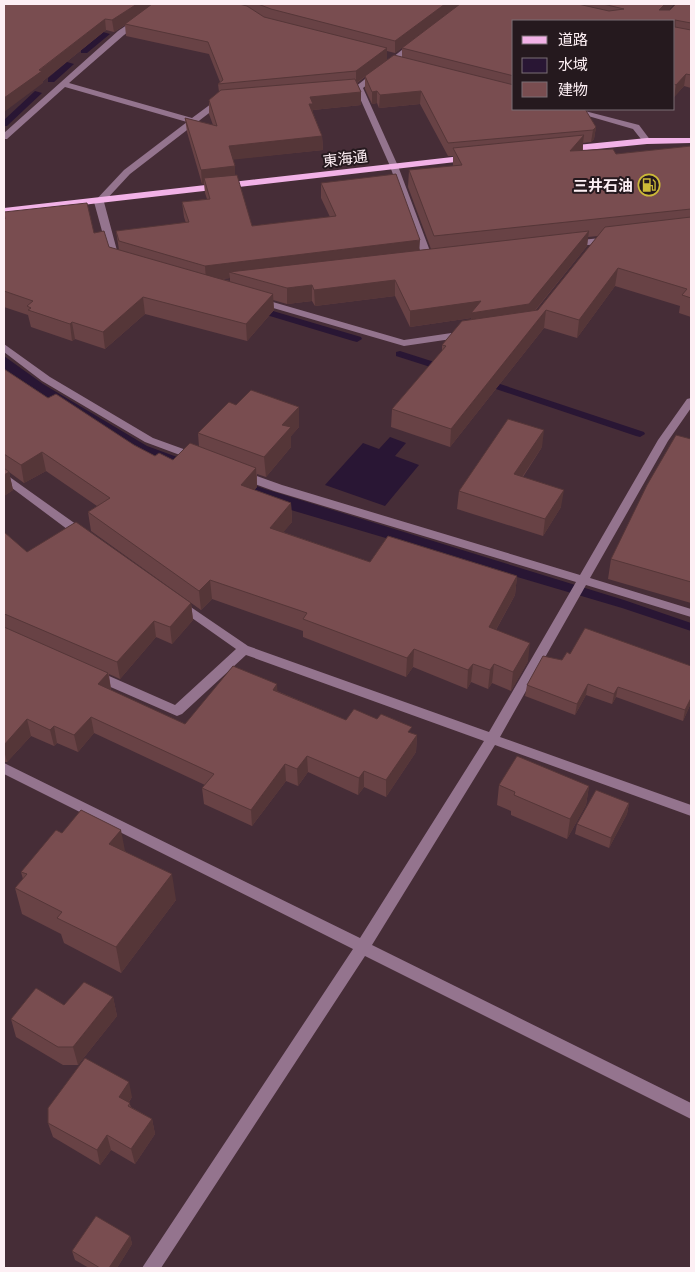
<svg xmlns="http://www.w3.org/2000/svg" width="695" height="1272" font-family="Barlow,'Noto Sans JP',sans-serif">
	<rect width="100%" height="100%" fill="#462d37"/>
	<!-- water -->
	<path fill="#291634" d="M4,356L43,384L147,446L265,489L624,600L691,623V631L622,608L291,510L151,458L53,403L4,370Z
		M390,437L406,443L395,456L419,465L385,506L325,485L363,443L379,449Z"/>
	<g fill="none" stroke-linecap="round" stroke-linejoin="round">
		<!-- stream -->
		<path fill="#291634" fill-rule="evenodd" d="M103,32L110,34L87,53H81V49Z
			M67,62L74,64L54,82H48V78Z
			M35,91L42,93L7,126H4V120Z
			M256,306L361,337L362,339L357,342L353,341L253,311L251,309Z
			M400,351L450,367L451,369L446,372L396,356V352Z
			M482,378L644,432L645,434L640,437L636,436L478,383V379Z"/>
		<!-- minor -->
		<path fill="#94748e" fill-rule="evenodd" d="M158,4H167L124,35L69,83L192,118L219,98L226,100L130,174L104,202L119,258L124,261L119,264L110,260L94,202L124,170L187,122L65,87L7,139H4V133L118,31Z
			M412,42L419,44L363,88L398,166L433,259L428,262L423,259L390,166L355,87Z
			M564,109H577L639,125L651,141L644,143L633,129Z
			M611,237L614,238V242L571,247L566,244L571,241Z
			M259,298L404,340L465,331L470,334L465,337L404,346L256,303L254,301Z
			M4,344L50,377L153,438L200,455L202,457L196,461L145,442L42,381L4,352Z
			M691,398V408L668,441L590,578L691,609V617L586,585L500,737L691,805V816L495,745L372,945L691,1103V1119L365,956L161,1268H142L353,949L4,774V763L360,938L484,741L246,655L182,714L177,716L90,678L89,675L90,672H100L175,705L236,649L175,606L173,603L179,599L248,646L489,732L576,582L274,491L238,478L236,475L238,472H246L282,485L580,575L658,440L687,399Z
			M4,473L87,532L89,535L87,538H79L4,482Z"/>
		<!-- major -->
		<path fill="#f2b2e7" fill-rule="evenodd" d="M647,138H691V143L647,144L567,152L563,149L567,146Z
			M470,155L474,158L473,160L4,214V208Z"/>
	</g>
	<!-- wall -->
	<path fill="#684245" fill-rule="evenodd" d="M5,4H674L668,10L691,4V88L684,86L674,97V21H514V109L596,127L594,139L591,142L583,143V150L616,154L691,146V317L679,313L680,306L615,286L577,338L544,328L450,447L391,427L392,409L442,351V345L471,320V318L410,327L395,296L315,306L312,301L287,304L273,300L274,310L247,341L145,314L105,349L75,339L72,341L31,327L28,315L4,307V220L94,233L109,247L119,250L116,231L186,223L184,217L182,202L207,199L205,193L204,184H202L187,132L185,118L213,125L209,114V100L219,92L218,84L220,82L209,54L126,36L125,25L114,32L106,30L43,81V83ZM448,13L402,48V57L365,76V89L372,104L377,103L379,108L420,104L448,156H453V166L409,170L408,187L431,249L420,250L321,183V198L330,217L252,226L235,175V166L233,159L323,150L322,136L313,113V110L361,105V92L357,83L387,60V51L395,53ZM598,236L538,310L535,311L587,246L588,237ZM230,278V281L222,279Z
		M4,369L48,398L134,445L155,456L173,460L199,447L198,433L299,427L291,436V447L266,477L257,474V487L254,490L291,503L292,522L283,532L370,562L517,576L515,595L496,630L528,661L511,691L492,683L488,689L471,682L467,689L413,667L406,677L303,637V631L212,599L201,610L91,531L88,512L97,506L46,471L24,483L9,472L13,490L4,496Z
		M691,439V603L608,579L611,559Z
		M542,447L523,477L561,507L543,536L457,509L459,491Z
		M4,532L27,552L191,603L193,620L172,644L156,637L120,679L109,674L111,690L185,724L277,684V691L346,720L411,733L417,735L416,752L386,797L364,787L358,795L308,772L298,786L286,781L252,826L204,804L202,788L205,785L94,733L78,752L57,743L54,746L31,736L7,762H4Z
		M570,654L691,666V703L683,721L616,697L612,704L586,695L575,715L525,696L527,685Z
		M499,785L589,786L586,805L567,839L511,815V811L497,805Z
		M629,803L627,814L609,848L575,834L577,824Z
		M62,833L125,851L176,900L121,973L64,943L61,934L22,914L15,888L23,879L21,872Z
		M113,997L117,1016L78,1065H63L16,1037L11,1019L64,1005Z
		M132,1097L129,1102L131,1107L152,1119L155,1134L135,1164L111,1150L100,1165L53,1137L48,1123Z
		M130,1236L132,1244L117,1268H89L75,1260L72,1251Z"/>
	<!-- shaded-wall -->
	<path fill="#553638" d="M137,4H156L114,32L112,20Z
		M445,4H460L395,53V41Z
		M665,4H674L659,21V10Z
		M105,19L106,30L43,81V83L4,112V98Z
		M387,48V60L356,83V71Z
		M686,74L684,86L674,97L676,85Z
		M377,91V103L372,104V92Z
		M421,91L420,104L379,108L380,95Z
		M361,92V105L313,110V117L309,118L310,97Z
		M596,127L594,139L591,142L593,130Z
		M584,135L582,152L570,151Z
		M322,136L323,150L230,160L229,146Z
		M235,166V180L204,178V184H202L201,170Z
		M589,231L587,246L527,320L470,328L471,318L410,327V311Z
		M420,240L419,255L229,272L230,278L206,281L205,266Z
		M618,268L615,286L577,338L579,320Z
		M395,280V296L315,306L314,290Z
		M312,285V301L287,304V288Z
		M273,294L274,310L247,341L246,324Z
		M143,297L145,314L105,349L103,332Z
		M546,310L544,328L450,447L451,429Z
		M72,322L75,339L72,341L70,324Z
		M299,407V427L291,436V447L266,477L264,457L282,425Z
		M544,430L542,447L512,492L514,474Z
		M42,452L46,471L24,483L21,465Z
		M256,468L257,487L242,504L241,485Z
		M9,472L13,490L4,496V475Z
		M564,490L561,507L543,536L545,519Z
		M291,503L292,522L271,547L270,528Z
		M517,576L515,595L487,646L489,627Z
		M210,580L212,599L201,610L199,591Z
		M191,603L193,620L172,644L170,627Z
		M154,621L156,637L120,679L117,662Z
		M530,643L528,661L511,691L513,672Z
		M414,649L413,667L406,677L407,658Z
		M473,664L471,682L467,689L468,670Z
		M494,664L492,683L488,689L490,670Z
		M108,673L111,689L101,701L98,684Z
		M277,684L278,701L273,690Z
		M588,684L586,695L575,715L577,704Z
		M618,687L616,697L612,704L614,694Z
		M691,698V703L683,721L685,710Z
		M91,717L94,733L78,752L74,735Z
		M27,719L31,736L7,762L4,750V745Z
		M54,726L57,743L54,746L50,730Z
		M417,735L416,752L386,797V780Z
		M307,756L308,772L298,786L297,769Z
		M285,764L286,781L252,826L251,810Z
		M364,771V787L358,795L359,778Z
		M589,786L586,805L567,839L570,819Z
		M629,803L627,814L609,848L611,838Z
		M121,830L126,856L109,844Z
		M172,874L176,900L121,973L116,947Z
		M113,997L117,1016L78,1065L73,1047Z
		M129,1082L132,1097L122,1111L119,1097Z
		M152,1119L155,1134L135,1164L131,1149Z
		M107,1135L111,1150L100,1165L97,1150Z
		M130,1236L132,1244L117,1268H109Z"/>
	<!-- building -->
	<path fill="#794d50" stroke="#553638" d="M5,4H137L112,20L105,19L39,70L42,71L4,98V5Z
		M152,4H239L247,6L264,17L387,48L356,71L218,84L223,80L208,42L125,24Z
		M258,4H445L395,41L271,9Z
		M460,4H578L609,11L624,9L603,4H665L659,10H670L676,4H691V23L675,20V27L691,30V75L686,74L676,85L674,84V21H514V76L402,48Z
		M394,55L514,85V109H585L596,127L593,130L448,143L421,91L380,95L377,91L372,92L365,76Z
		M355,79L361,92L310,97L313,104H309L322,136L229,146L235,166L201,170L185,118L217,126L209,100L221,90Z
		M584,135L570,151L613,149L616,154L691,146V209L434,236L409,170L462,165L453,148Z
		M396,174L420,240L205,266L119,241L116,231L189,222L182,202L210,199L204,178L237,175L252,226L336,216L321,183Z
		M87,203L94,233L104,231L109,247L273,294L246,324L143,297L103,332L72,322L70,324L28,310L31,308L27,306L33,301L4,291V220L5,219L4,212Z
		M691,217V298L682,295L687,289L618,268L579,320L546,310L451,429L392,409L446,346L442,345L462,321L538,310L605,227Z
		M589,231L529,304L471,313L481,301L410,311L395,280L314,290L312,285L287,288L229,272Z
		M4,369L48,398L56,394L134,445L155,456L159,453L173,460L190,443L256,468L241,485L291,503L270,528L370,562L388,536L517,576L489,627L530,643L513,672L494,664L490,670L473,664L468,670L414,649L407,658L303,619L307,613L210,580L199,591L88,512L110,498L42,452L21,465L4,454Z
		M251,390L299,407L282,425L291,427L264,457L198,433L229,402L236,405Z
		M508,419L544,430L514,474L564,490L545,519L459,491Z
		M676,435L691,439V582L611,559L647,485Z
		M4,468L9,472L4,475Z
		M76,522L191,603L170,627L154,621L117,662L7,615L4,614V532L27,552Z
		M4,627L108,673L98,684L185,724L233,666L277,684L273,690L346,720L354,709L377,719L381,714L412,727L408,732L417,735L386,780L364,771L359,778L307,756L297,769L285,764L251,810L202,788L214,774L91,717L74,735L54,726L50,730L27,719L4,745Z
		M585,628L691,666V698L685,710L618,687L614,694L588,684L577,704L527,685L543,656L562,660L567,652L570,654Z
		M517,756L589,786L570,819L514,795L515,792L499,785Z
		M596,790L629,803L611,838L577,824Z
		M81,810L121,830L109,844L172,874L116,947L57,918L62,912L15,888L27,874L21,872L56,830L62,833Z
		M84,982L113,997L73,1047H58L11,1019L36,988L64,1005Z
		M85,1058L129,1082L119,1097L130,1103L128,1106L152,1119L131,1149L107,1135L97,1150L48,1123V1108Z
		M96,1216L130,1236L109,1268H100L72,1251Z"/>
	<!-- icons -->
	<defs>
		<g id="fuel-ring" transform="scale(1.125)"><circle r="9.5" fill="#25191e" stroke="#ccb938" stroke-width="1.5"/><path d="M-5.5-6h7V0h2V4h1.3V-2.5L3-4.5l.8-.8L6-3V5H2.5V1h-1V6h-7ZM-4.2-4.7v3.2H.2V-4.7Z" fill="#ccb938"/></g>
	</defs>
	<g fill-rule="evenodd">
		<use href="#fuel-ring" x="649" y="185"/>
	</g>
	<g text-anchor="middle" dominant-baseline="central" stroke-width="4" stroke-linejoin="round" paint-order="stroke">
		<!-- far-street labels -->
		<g font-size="15" fill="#fdeff4" stroke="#25191e">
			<text transform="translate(345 158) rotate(-7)">東海通</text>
		</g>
		<!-- far-poi labels -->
		<g font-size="15" font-weight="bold" fill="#fdeff4" stroke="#25191e" text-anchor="end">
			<text x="633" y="185">三井石油</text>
		</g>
	</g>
	<!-- border -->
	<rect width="695" height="1272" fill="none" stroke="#fdeff4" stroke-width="10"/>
	<!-- legend -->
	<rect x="512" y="20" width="162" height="90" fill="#25191e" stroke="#7b6f74"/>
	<rect x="522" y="36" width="25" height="8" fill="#f2b2e7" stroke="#7b6f74"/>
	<text x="558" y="45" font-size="15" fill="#fdeff4">道路</text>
	<rect x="522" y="58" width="25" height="15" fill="#291634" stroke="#7b6f74"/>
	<text x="558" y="70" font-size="15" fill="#fdeff4">水域</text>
	<rect x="522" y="82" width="25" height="15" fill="#794d50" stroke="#7b6f74"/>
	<text x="558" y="95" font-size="15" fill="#fdeff4">建物</text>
</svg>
